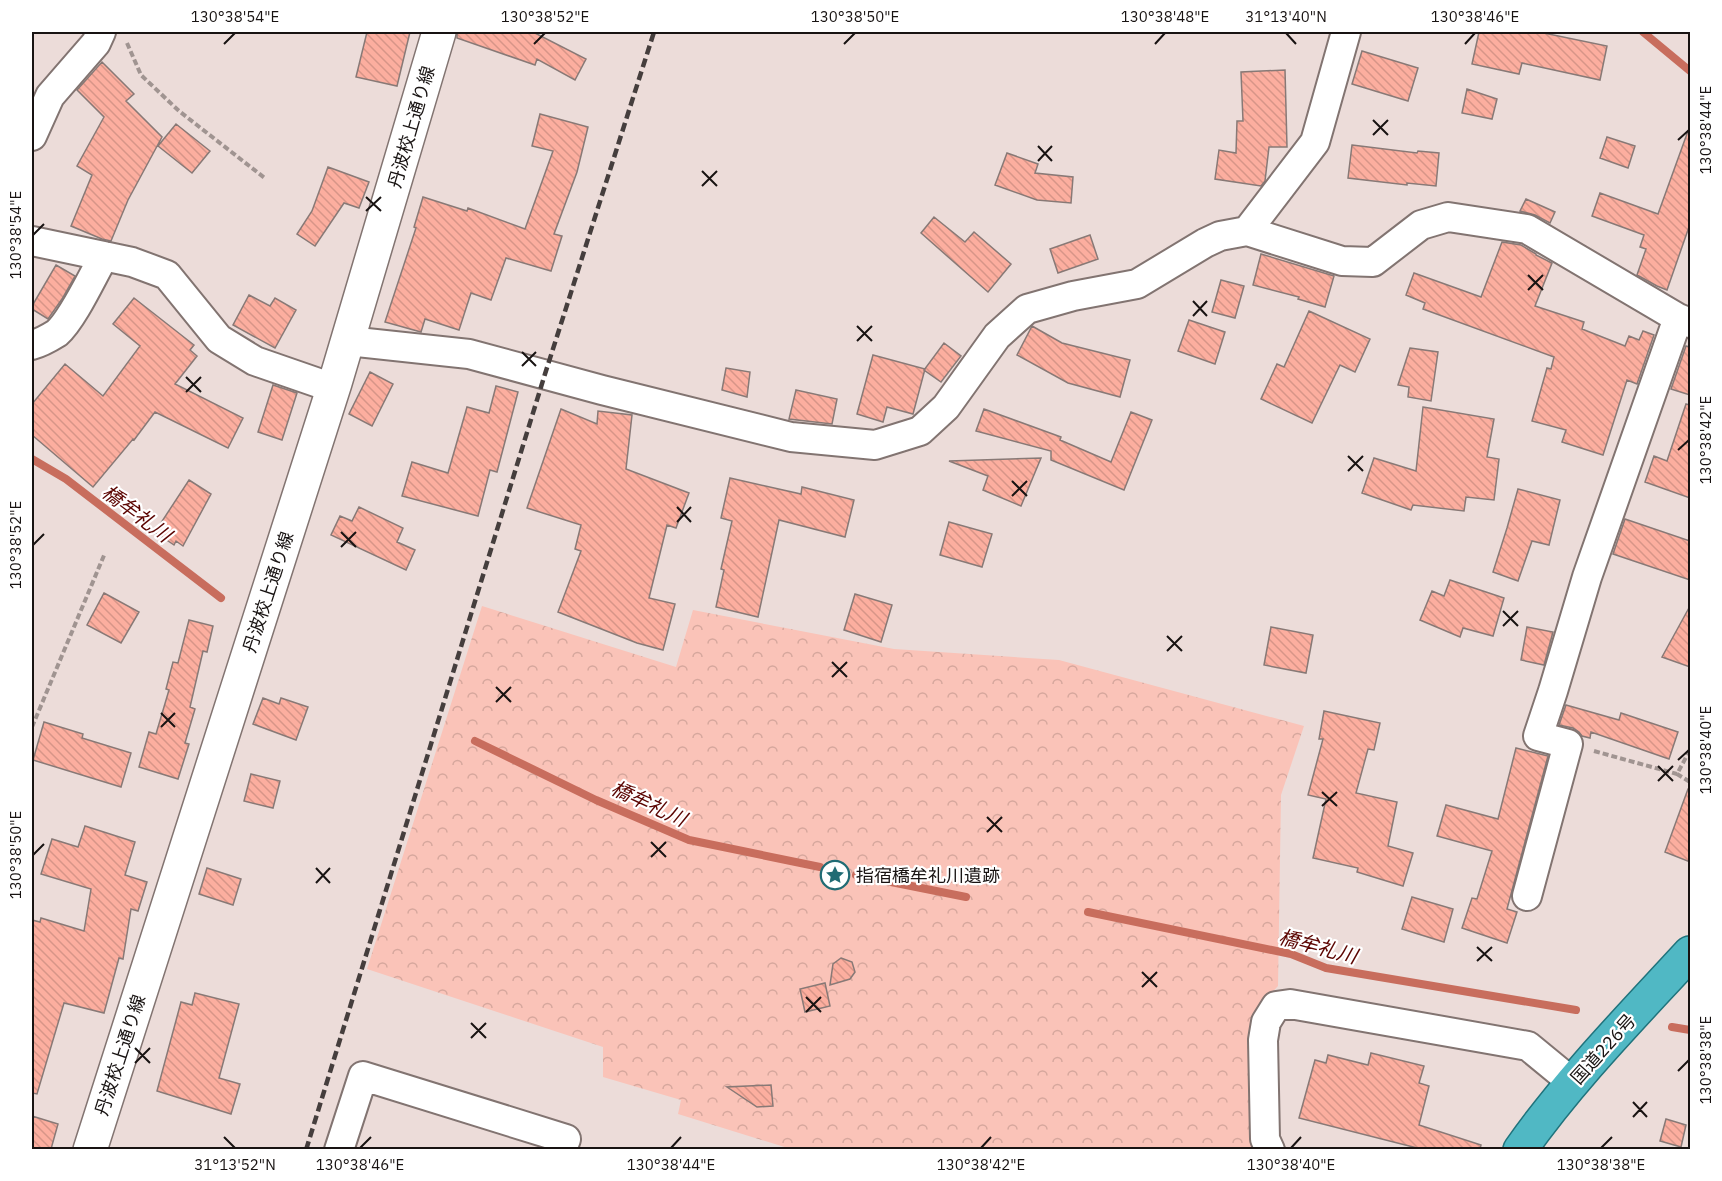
<svg xmlns="http://www.w3.org/2000/svg" width="1722" height="1181" font-family="'IBM Plex Sans','Noto Sans JP',sans-serif">
	<defs>
		<pattern id="park-crowns" width="20" height="18" patternUnits="userSpaceOnUse" patternTransform="scale(1.5)"><rect width="20" height="18" fill="#fac3b8"/><path d="M2 6a3 3 0 1 1 6 0M12 15a3 3 0 1 1 6 0" fill="none" stroke="#d6a79d"/></pattern>
		<pattern id="building-back-hatch" width="6" height="6" patternUnits="userSpaceOnUse" patternTransform="scale(1.5)"><rect width="6" height="6" fill="#fcae9f"/><path d="M-1 5l2 2M0 0l6 6M5-1l2 2" fill="none" stroke="#d79588"/></pattern>
	</defs>
	<rect width="100%" height="100%" fill="#ecdcd9"/>
	<!-- park -->
	<path fill="url(#park-crowns)" d="M482,606L676,667L693,610L894,649L1059,660L1304,726L1281,795L1278,986L1253,1013L1259,1149H791L678,1114L681,1100L603,1077V1047L367,969Z"/>
	<g fill="none" stroke-linecap="round" stroke-linejoin="round">
		<!-- stream -->
		<path stroke="#c86d5d" stroke-width="8" d="M1643,32L1690,71
			M32,459L66,479L221,598
			M475,741L596,800L689,840L820,867
			M856,875L966,897
			M1088,912L1291,954L1326,968L1576,1010
			M1672,1027L1690,1030"/>
	</g>
	<!-- building -->
	<path fill="url(#building-back-hatch)" stroke="#887976" stroke-width="1.5" d="M367,32H410L397,86L356,77Z
		M457,32H533L586,59L575,80L537,59L535,65L457,38Z
		M1479,32H1539L1607,46L1600,80L1522,63L1519,74L1472,64Z
		M1362,51L1418,68L1408,101L1352,84Z
		M102,62L134,94L126,101L162,137L128,200L111,241L102,239L71,226L92,175L77,166L104,117L77,90Z
		M1285,70L1287,147H1269L1265,181L1261,186L1215,179L1219,150L1236,153L1237,121H1243L1241,72Z
		M1467,89L1497,99L1492,119L1462,113Z
		M540,114L588,127L577,172L554,234L562,236L551,271L506,258L491,300L471,293L459,330L425,319L421,332L385,322L416,228L414,227L423,197L467,211L468,208L525,229L553,151L532,146Z
		M176,124L210,151L192,173L158,146Z
		M1688,131H1690V224L1667,290L1657,286L1637,275L1646,249L1640,247L1644,235L1592,216L1600,193L1658,214Z
		M1607,137L1635,146L1628,168L1600,158Z
		M1352,145L1417,153L1418,151L1439,153L1436,186L1407,183V185L1348,178Z
		M1007,153L1038,164L1035,173L1073,177L1071,203L1037,200L995,185Z
		M328,167L369,182L359,208L344,203L315,246L297,234L312,211Z
		M1526,199L1555,212L1550,223L1535,215L1520,211Z
		M934,217L965,242L974,232L1011,264L988,292L921,233Z
		M1090,235L1098,259L1058,273L1050,249Z
		M1502,242L1521,245L1536,254V255L1552,263L1535,306L1584,322L1582,329L1625,346L1629,336L1639,340L1643,331L1654,335L1637,384L1627,380L1603,455L1562,442L1566,430L1532,421L1547,368L1551,369L1554,357L1423,309L1425,303L1406,295L1414,273L1481,297Z
		M1261,254L1334,276L1325,307L1298,299L1299,297L1253,285Z
		M56,265L75,276L62,299L48,319L32,309V306Z
		M1221,280L1244,286L1235,318L1212,312Z
		M249,295L270,306L275,298L296,310L275,348L233,325Z
		M134,298L194,345L190,350L197,356L175,384L243,418L228,448L155,412L134,440L133,439L93,487L32,435V404L65,364L103,396L140,346L113,324Z
		M1309,311L1370,339L1355,372L1340,365L1312,423L1261,399L1277,364L1284,367Z
		M1189,320L1225,332L1215,364L1178,351Z
		M1032,326L1062,343L1130,360L1120,397L1068,383L1017,355Z
		M944,343L961,356L941,382L924,370Z
		M1686,346L1690,347V395L1671,389Z
		M1410,348L1438,352L1431,401L1408,397L1409,387L1398,385Z
		M873,355L925,369L913,414L887,407L883,422L857,414Z
		M726,368L750,372L747,397L722,390Z
		M370,372L393,384L372,426L349,414Z
		M273,385L297,393L282,440L258,432Z
		M496,386L518,392L497,472L490,470L478,516L402,496L412,462L448,473L467,407L489,413Z
		M796,390L837,399L832,424L789,419Z
		M1686,404L1690,405V498L1645,482L1654,456L1667,461Z
		M1423,407L1494,419L1487,457L1499,459L1494,500L1466,497L1464,511L1413,505L1411,510L1362,493L1374,458L1416,471Z
		M561,409L597,424L598,411L632,415L626,469L689,493L676,528L667,525L649,598L675,604L663,650L637,643L558,612L581,551L575,549L581,525L527,508Z
		M984,409L1061,437L1060,440L1111,462L1131,412L1152,420L1124,490L1051,460V451L976,431Z
		M1041,458L1021,506L983,490L988,476L949,461Z
		M730,478L801,494L802,487L854,500L845,537L779,520L758,617L716,607L724,570L721,569L732,521L721,518Z
		M189,480L211,494L183,546L176,541L174,545L155,532Z
		M1518,489L1560,500L1549,545L1532,541L1518,581L1493,572L1507,528Z
		M359,507L403,528L397,542L415,550L406,570L331,535L340,516L352,521Z
		M1625,519L1690,541V580L1613,554Z
		M949,522L992,534L982,567L940,555Z
		M1450,580L1504,598L1493,636L1463,628L1460,637L1420,620L1432,591L1444,596Z
		M104,593L139,612L121,643L87,625Z
		M855,594L892,605L881,642L844,630Z
		M1690,606V667L1662,657Z
		M189,620L213,626L207,652L203,651L190,707L195,709L185,743L189,744L178,779L139,767L149,732L156,734L169,690L166,689L173,662L178,663Z
		M1271,627L1313,635L1306,673L1264,665Z
		M1527,627L1553,632L1544,665L1521,660Z
		M263,698L279,704L281,698L308,707L296,740L253,724Z
		M1566,705L1619,720L1621,713L1678,732L1669,759L1591,732L1590,738L1582,736L1579,732L1573,728L1559,725Z
		M1324,711L1380,723L1374,750L1368,749L1356,793L1397,802L1388,846L1413,853L1403,886L1357,872L1358,868L1313,858L1326,799L1308,795L1323,739H1319Z
		M44,722L83,734L82,738L131,753L121,787L33,760Z
		M1516,748L1548,756L1507,909L1517,912L1507,943L1462,928L1472,898L1477,899L1492,851L1437,836L1446,805L1498,819Z
		M251,774L280,781L273,808L244,801Z
		M1688,789H1690V862L1665,852Z
		M85,826L135,842L125,875L147,882L138,911L131,909L123,959L119,958L104,1013L64,1003L37,1094L32,1093V920L40,922L41,918L84,931L91,889L41,874L52,839L78,847Z
		M207,868L241,879L233,905L199,894Z
		M1412,897L1453,909L1444,942L1402,929Z
		M841,958L852,962L855,972L850,979L830,985L833,964Z
		M825,983L830,1006L805,1012L800,989Z
		M195,993L239,1004L219,1078L240,1084L231,1114L157,1091L181,1002L192,1005Z
		M1371,1053L1424,1066L1419,1083L1429,1086L1419,1125L1481,1145L1480,1149H1421L1299,1118L1315,1060L1326,1063L1328,1055L1368,1065Z
		M771,1085L773,1106L757,1107L727,1087Z
		M32,1116L58,1124L51,1149H32Z
		M1666,1119L1686,1125L1681,1147L1660,1141Z"/>
	<g fill="none" stroke-linecap="round" stroke-linejoin="round">
		<!-- minor casing -->
		<g stroke="#827471" stroke-width="32">
			<path id="minor" d="M32,136L50,96L96,43L101,32
				M1247,231L1315,142L1346,32
				M32,241L132,262L167,275L219,339L255,361L333,388
				M348,341L469,354L602,390L791,437L875,445L920,431L946,407L997,336L1027,309L1073,296L1137,284L1205,243L1220,236L1247,231L1342,261L1373,262L1421,225L1448,217L1527,229L1678,318L1690,323
				M32,345C40,343 49,338 57,333C73,319 93,275 104,256
				M1527,896L1568,744L1538,736L1553,691L1587,577L1678,318
				M339,1150L363,1076L566,1139L562,1150
				M1270,1150L1265,1139L1263,1040L1266,1022L1276,1006L1290,1004L1528,1046L1573,1083"/>
		</g>
		<!-- tertiary casing -->
		<g stroke="#827471" stroke-width="36">
			<path id="tertiary" d="M90,1150L335,383L439,32"/>
		</g>
		<!-- trunk casing -->
		<g stroke="#20737c" stroke-width="36">
			<path id="trunk" d="M1520,1150C1570,1079 1632,1016 1690,953"/>
		</g>
		<!-- path -->
		<path stroke="#a09491" stroke-width="4" stroke-dasharray="6 3" stroke-linecap="butt" d="M127,43L141,75L179,111L266,179
			M32,727L105,553
			M1690,750L1677,774L1690,782
			M1594,751L1677,774"/>
		<!-- minor -->
		<use href="#minor" stroke="#fff" stroke-width="28"/>
		<!-- tertiary -->
		<use href="#tertiary" stroke="#fff" stroke-width="33"/>
		<!-- trunk -->
		<use href="#trunk" stroke="#50b8c4" stroke-width="33"/>
		<!-- rail -->
		<path stroke="#453e3d" stroke-width="4.5" stroke-dasharray="9 4.5" stroke-linecap="butt" d="M306,1150L545,374L654,32"/>
	</g>
	<!-- ticks -->
	<path fill="none" stroke="#181312" stroke-width="2" d="M1286,33L1296,44M224,44L235,33M534,44L545,33M844,44L855,33M1155,44L1165,33M1465,44L1475,33M1373,120L1388,135M1373,135L1388,120M1678,140L1689,130M1038,146L1052,161M1038,161L1052,146M702,171L717,186M702,186L717,171M366,197L381,211M366,211L381,197M33,235L44,224M1528,275L1543,290M1528,290L1543,275M1193,301L1207,316M1193,316L1207,301M857,326L872,341M857,341L872,326M522,352L536,366M522,366L536,352M186,377L201,392M186,392L201,377M1678,450L1689,440M1348,456L1363,471M1348,471L1363,456M1012,481L1027,496M1012,496L1027,481M677,507L691,522M677,522L691,507M341,532L356,547M33,545L44,534M341,547L356,532M1503,611L1518,626M1503,626L1518,611M1167,636L1182,651M1167,651L1182,636M832,662L847,677M832,677L847,662M496,687L511,702M496,702L511,687M161,713L175,727M161,727L175,713M1678,760L1689,750M1658,766L1673,781M1658,781L1673,766M1322,792L1337,806M1322,806L1337,792M987,817L1002,832M987,832L1002,817M651,842L666,857M33,855L44,844M651,857L666,842M316,868L330,883M316,883L330,868M1477,947L1492,961M1477,961L1492,947M1142,972L1157,987M1142,987L1157,972M806,997L821,1012M806,1012L821,997M471,1023L486,1038M471,1038L486,1023M135,1048L150,1063M135,1063L150,1048M1678,1071L1689,1060M1633,1102L1647,1117M1633,1117L1647,1102M224,1137L235,1148M360,1148L371,1137M671,1148L681,1137M981,1148L991,1137M1291,1148L1301,1137M1601,1148L1612,1137"/>
	<!-- icons -->
	<defs>
		<g id="sight-ring" transform="scale(1.5)"><circle r="9.5" fill="#fff" stroke="#206b74" stroke-width="1.5"/><path d="M0-6L1.8-2.2L6-1.7L2.9 1.2L3.7 5.4L0 3.3L-3.7 5.4L-2.9 1.2L-6-1.7L-1.8-2.2Z" fill="#206b74"/></g>
	</defs>
	<g fill-rule="evenodd">
		<use href="#sight-ring" x="835" y="875"/>
	</g>
	<g text-anchor="middle" dominant-baseline="central" stroke-width="4.5" stroke-linejoin="round" paint-order="stroke">
		<!-- street labels -->
		<g font-size="18" fill="#181312" stroke="#fff">
			<text transform="translate(411 127) rotate(-74)">丹波校上通り線</text>
			<text transform="translate(268 592) rotate(-72)">丹波校上通り線</text>
			<text transform="translate(1603 1049) rotate(-48)">国道226号</text>
			<text transform="translate(120 1055) rotate(-72)">丹波校上通り線</text>
		</g>
		<!-- poi labels -->
		<g font-size="18" fill="#181312" stroke="#fff" text-anchor="start">
			<text x="856" y="875">指宿橋牟礼川遺跡</text>
		</g>
		<!-- water labels -->
		<g font-size="20" font-style="italic" fill="#5b0400" stroke="#fff">
			<text transform="translate(137 513) rotate(37)">橋牟礼川</text>
			<text transform="translate(649 803) rotate(25)">橋牟礼川</text>
			<text transform="translate(1318 946) rotate(15)">橋牟礼川</text>
		</g>
	</g>
	<!-- border -->
	<rect width="1722" height="1181" fill="none" stroke="#ffffff" stroke-width="66"/>
	<rect x="33" y="33" width="1656" height="1115" fill="none" stroke="#181312" stroke-width="2"/>
	<g font-size="15" text-anchor="middle" fill="#181312">
		<text x="235" y="22">130°38'54"E</text>
		<text x="545" y="22">130°38'52"E</text>
		<text x="855" y="22">130°38'50"E</text>
		<text x="1165" y="22">130°38'48"E</text>
		<text x="1286" y="22">31°13'40"N</text>
		<text x="1475" y="22">130°38'46"E</text>
		<text transform="translate(1706 130) rotate(-90)" y="5">130°38'44"E</text>
		<text transform="translate(16 235) rotate(-90)" y="5">130°38'54"E</text>
		<text transform="translate(1706 440) rotate(-90)" y="5">130°38'42"E</text>
		<text transform="translate(16 545) rotate(-90)" y="5">130°38'52"E</text>
		<text transform="translate(1706 750) rotate(-90)" y="5">130°38'40"E</text>
		<text transform="translate(16 855) rotate(-90)" y="5">130°38'50"E</text>
		<text transform="translate(1706 1060) rotate(-90)" y="5">130°38'38"E</text>
		<text x="235" y="1170">31°13'52"N</text>
		<text x="360" y="1170">130°38'46"E</text>
		<text x="671" y="1170">130°38'44"E</text>
		<text x="981" y="1170">130°38'42"E</text>
		<text x="1291" y="1170">130°38'40"E</text>
		<text x="1601" y="1170">130°38'38"E</text>
	</g>
</svg>
